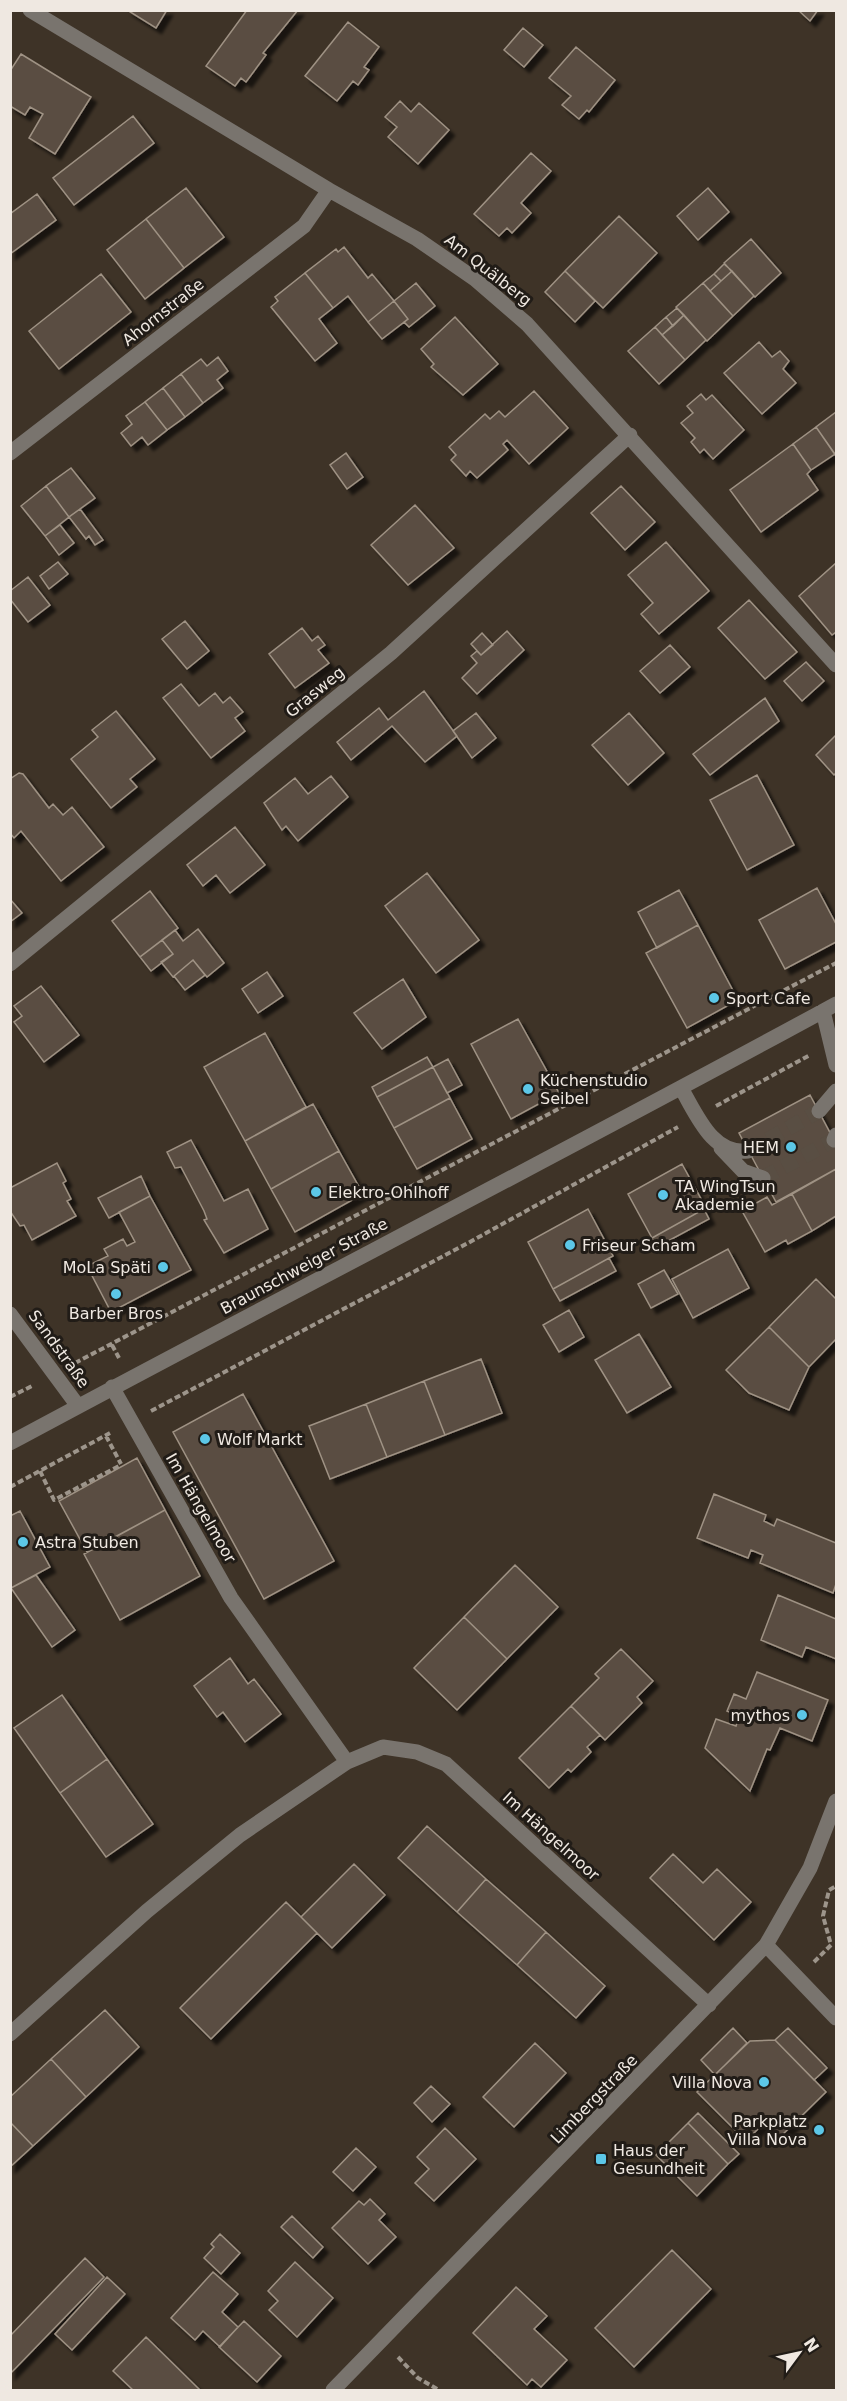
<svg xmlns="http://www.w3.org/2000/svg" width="847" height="2401" font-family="'DejaVu Sans',sans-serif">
	<defs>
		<filter id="shadow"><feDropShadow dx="5.5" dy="5.5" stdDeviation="1.5" flood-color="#0009"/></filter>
	</defs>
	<rect width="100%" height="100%" fill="#3e3327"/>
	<!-- building -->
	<path fill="#5a4e42" stroke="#9f9284" stroke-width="1.5" filter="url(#shadow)" d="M127,10H167L156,28Z
		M247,10H298L263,53L266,55L246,82L241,78L235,86L206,66Z
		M798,10H818L810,21Z
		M348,22L379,47L364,67L369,70L358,85L353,81L337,101L305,76Z
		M523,28L543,45L524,67L504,50Z
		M576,47L615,80L589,112L587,110L579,119L562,105L571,96L549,78Z
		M21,54L91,97L55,154L29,138L43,114L30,107L25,115L10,106V71Z
		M400,101L411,112L419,103L449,130L418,164L388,137L397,127L385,117Z
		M133,116L154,143L74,205L53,178Z
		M531,153L551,171L521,203L531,213L512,233L507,228L499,236L474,214Z
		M186,188L224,237L184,268L146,219Z
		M708,188L729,212L698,240L677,216Z
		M37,194L56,220L10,254V214Z
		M619,216L657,253L603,308L565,271Z
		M146,219L184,268L145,299L107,250Z
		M751,239L781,273L755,297L724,263Z
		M344,247L368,278L372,274L394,301L368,322L348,296L333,308L305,273L336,249L338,252Z
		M724,264L732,271L721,281L714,274Z
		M565,271L595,301L575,322L545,292Z
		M732,271L754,296L733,316L710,291Z
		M305,273L333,308L319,319L337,343L315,361L271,307L278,301L275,297Z
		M101,274L131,312L59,369L29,331Z
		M714,274L721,281L710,291L703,283Z
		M416,283L435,306L409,327L404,322L408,319L394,301Z
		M703,283L733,316L707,341L676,307Z
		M394,301L408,319L382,339L368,322Z
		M677,308L684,315L673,326L666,317Z
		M684,315L706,340L685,360L662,335Z
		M455,317L498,364L463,395L431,367L434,364L421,349Z
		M666,317L673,326L662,335L655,327Z
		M655,327L685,360L659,384L628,351Z
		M759,342L772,357L780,351L789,361L783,369L796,383L762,414L724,373Z
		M218,357L228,371L217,380L223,388L203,403L181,374L201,359L207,366Z
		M181,374L203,403L185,417L163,388Z
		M163,388L185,417L167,430L145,402Z
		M534,391L568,428L529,464L507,440L503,444L508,450L477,478L470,471L466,476L451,460L456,455L449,447L485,414L490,419L499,411L505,417Z
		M701,394L706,400L712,395L744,430L713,459L704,449L700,453L691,442L695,438L681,423L693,413L687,406Z
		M145,402L167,430L148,445L142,437L131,446L121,433L132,424L126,416Z
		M836,412V456L816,427Z
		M816,427L835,454L811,470L793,444Z
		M793,444L811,470L807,474L818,490L761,532L730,490Z
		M346,453L363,477L347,489L330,465Z
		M71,468L95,498L69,517L46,486Z
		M46,486L69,517L45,536L21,506Z
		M621,486L655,522L625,550L591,513Z
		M415,505L454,548L408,585L371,545Z
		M80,509L103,540L95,545L89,536L86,539L69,517Z
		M60,525L74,543L59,555L45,536Z
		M666,542L709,591L659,634L641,614L653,603L628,575Z
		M58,562L68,574L49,589L40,576Z
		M836,563V632L832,635L799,596Z
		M28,577L50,605L28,622L10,599V591Z
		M749,600L797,652L765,679L718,628Z
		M185,621L209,651L187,669L162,639Z
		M302,628L312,641L318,636L325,645L318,650L329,663L295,688L269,654Z
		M507,631L524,650L477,694L462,678L477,663L471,656L477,651L481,655Z
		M482,633L493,645L481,655L471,644Z
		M670,645L690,667L660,693L640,671Z
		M806,662L824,681L802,701L784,681Z
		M181,684L199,706L215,693L223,703L230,697L243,712L235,718L245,731L211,758L163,698Z
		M424,691L457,736L425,762L392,726L351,760L337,742L379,708L388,720Z
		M765,698L779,721L710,775L693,754Z
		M116,711L155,759L130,779L137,787L111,808L71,759L98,737L92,730Z
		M476,713L496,738L472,758L453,731Z
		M629,713L664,753L628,785L592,745Z
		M836,735V773L834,775L816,755Z
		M19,773L23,774L49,808L53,804L63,815L72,807L104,847L61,881L21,831L14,838L10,833V779Z
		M757,775L794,845L747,870L710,800Z
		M331,776L348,797L298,841L286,826L282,830L264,803L295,778L308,794Z
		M235,827L265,865L230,893L216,875L203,886L187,865Z
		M427,873L479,940L436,973L385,906Z
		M817,888L836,924V942L785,969L759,920Z
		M679,890L698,925L657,948L638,912Z
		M150,891L178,928L140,957L112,921Z
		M10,899L22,913L10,922Z
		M698,925L738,1000L687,1028L646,953Z
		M198,929L224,963L207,977L193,960L173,977L161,962L173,954L162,940L175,930L183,941Z
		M162,940L173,954L151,971L140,957Z
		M193,960L205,975L185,990L174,976Z
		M267,972L283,996L258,1013L242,989Z
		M403,979L426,1017L382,1049L354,1013Z
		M41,986L79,1035L44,1062L14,1022L22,1016L14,1006Z
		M518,1019L559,1093L511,1119L471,1044Z
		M265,1033L306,1107L245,1141L204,1067Z
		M427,1057L433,1067L377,1097L372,1087Z
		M448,1059L462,1085L447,1093L433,1067Z
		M433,1067L450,1098L394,1128L377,1097Z
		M810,1095L836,1144V1169L776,1202L739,1133Z
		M450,1098L472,1139L417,1169L394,1128Z
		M313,1104L339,1151L271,1189L245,1141Z
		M191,1140L224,1201L248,1189L268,1229L224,1253L204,1220L207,1219L204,1211L181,1167L175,1168L167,1152Z
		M339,1151L363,1194L295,1232L271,1189Z
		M57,1163L66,1181L63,1183L71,1199L67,1201L76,1216L32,1240L24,1225L20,1226L10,1211V1188Z
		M682,1164L706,1208L652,1238L628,1194Z
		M836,1169V1216L812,1231L792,1194Z
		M141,1176L150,1196L109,1218L98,1198Z
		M792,1194L812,1231L788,1244L786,1240L765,1252L742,1211L767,1197L772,1205Z
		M150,1196L191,1270L111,1312L87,1266L108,1256L104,1249L123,1239L127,1246L135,1242L119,1212Z
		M588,1209L613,1256L553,1289L528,1242Z
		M704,1209L709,1219L657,1247L652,1238Z
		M728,1249L749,1288L693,1318L672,1279Z
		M609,1258L616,1271L560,1301L553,1289Z
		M664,1270L678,1294L651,1308L638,1284Z
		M816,1279L836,1299V1339L809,1367L769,1327Z
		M569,1310L584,1337L559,1352L543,1325Z
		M769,1327L809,1367L789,1410L749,1393L726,1370Z
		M639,1334L671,1387L627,1413L595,1360Z
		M481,1359L502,1413L445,1435L424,1381Z
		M424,1381L445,1435L387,1457L366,1404Z
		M243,1394L334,1561L264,1599L173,1432Z
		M366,1404L387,1457L330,1479L309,1426Z
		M137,1458L165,1510L87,1552L59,1501Z
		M714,1494L766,1515L764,1521L774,1526L777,1519L836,1543V1584L833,1593L760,1563L763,1555L751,1550L748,1558L697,1538Z
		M165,1510L200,1576L120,1620L84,1554Z
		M20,1511L50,1567L11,1588L10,1516Z
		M515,1565L558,1607L507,1659L464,1617Z
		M36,1575L75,1630L52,1647L11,1588Z
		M778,1595L836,1619V1659L806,1647L802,1657L761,1640Z
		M464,1617L507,1659L457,1710L414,1668Z
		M621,1649L653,1681L637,1697L642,1703L605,1740L571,1706L599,1678L595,1674Z
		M230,1658L248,1684L254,1679L281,1714L245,1742L223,1712L217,1717L194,1686Z
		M757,1672L828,1700L812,1741L780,1728L770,1750L767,1749L750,1791L705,1748L716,1719L736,1726L739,1716L727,1711L734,1694L746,1699Z
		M62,1695L107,1759L60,1793L14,1728Z
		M571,1706L600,1735L587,1747L591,1752L571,1772L568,1769L549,1788L519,1758Z
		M107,1759L153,1824L106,1857L60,1793Z
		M427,1826L486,1879L457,1912L398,1858Z
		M673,1854L703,1883L717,1869L751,1902L714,1940L650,1878Z
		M354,1864L385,1895L332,1948L301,1917Z
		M486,1879L546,1932L517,1965L457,1912Z
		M286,1902L317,1933L211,2039L180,2008Z
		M546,1932L605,1986L576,2018L517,1965Z
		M105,2010L139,2047L86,2097L51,2059Z
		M733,2028L747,2043L715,2075L701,2060Z
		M788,2028L827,2068L814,2080L775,2040Z
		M775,2040L826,2092L778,2139L763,2124L746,2141L697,2092L750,2041Z
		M535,2043L566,2073L514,2127L483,2097Z
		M51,2059L86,2097L33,2146L10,2122V2097Z
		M431,2086L450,2104L432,2122L414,2103Z
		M698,2113L739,2154L728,2164L688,2123Z
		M10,2122L33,2146L10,2167Z
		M688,2123L728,2164L697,2196L656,2155Z
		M445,2128L476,2159L434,2201L415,2183L429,2169L417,2157Z
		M356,2148L376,2167L353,2191L333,2172Z
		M370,2199L385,2214L379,2220L396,2237L368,2264L332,2228L359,2201L364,2205Z
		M292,2216L323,2247L313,2258L281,2227Z
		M220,2234L240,2253L221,2274L204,2258L214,2247L211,2244Z
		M672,2250L711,2289L634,2367L595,2328Z
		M85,2258L104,2277L10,2374V2336Z
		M295,2262L333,2298L297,2337L269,2310L278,2301L268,2291Z
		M213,2272L238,2294L222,2312L238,2327L220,2347L203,2331L195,2340L171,2318Z
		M107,2277L125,2294L72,2350L55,2334Z
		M516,2287L547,2316L534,2329L567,2360L541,2387L532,2379L527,2385L473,2333Z
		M244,2321L281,2356L257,2382L219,2347Z
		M146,2337L200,2390H133L113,2371Z"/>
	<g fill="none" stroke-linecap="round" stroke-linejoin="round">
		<!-- minor-tunnel -->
		<path stroke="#594e43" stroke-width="15" stroke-dasharray="15 8" stroke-linecap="butt" d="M748,1151L819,1111
			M763,1178L834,1140"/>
		<!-- path -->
		<path stroke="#9d958b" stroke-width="4" stroke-dasharray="6 3" stroke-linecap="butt" d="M716,1106L810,1055
			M112,1345L119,1358
			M75,1363L836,963
			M10,1397L34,1385
			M151,1411L468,1243L678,1127
			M106,1436L121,1464
			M40,1471L54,1500L121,1465
			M10,1487L110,1433
			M814,1962L831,1945L823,1916L829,1890L836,1886
			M398,2357L418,2378L439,2390"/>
		<!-- minor -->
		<path stroke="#79746e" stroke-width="15" d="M30,10L329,190L417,239L475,279L527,324L836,665
			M10,453L304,226L329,190
			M10,964L391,653L630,435
			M823,1011L836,1065
			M681,1088C697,1115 712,1155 748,1151
			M819,1111L836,1091
			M834,1140L836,1135
			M721,1148L743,1171L763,1178
			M10,1314L78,1406
			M112,1387L231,1598L347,1762
			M10,1443C285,1295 563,1153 836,1004
			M766,1945L836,2018
			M10,2034L147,1911L240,1835L347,1762L383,1747L417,1752L446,1764L709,2005
			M333,2390L766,1945L810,1868L836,1801"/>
	</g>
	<!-- markers -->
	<g fill="#5cc7e7" stroke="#211c17" stroke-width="2">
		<circle cx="714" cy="998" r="6"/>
		<circle cx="528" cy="1089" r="6"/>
		<circle cx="791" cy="1147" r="6"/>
		<circle cx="316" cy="1192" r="6"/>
		<circle cx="663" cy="1195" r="6"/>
		<circle cx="570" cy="1245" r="6"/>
		<circle cx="163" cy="1267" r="6"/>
		<circle cx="116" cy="1294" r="6"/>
		<circle cx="205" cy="1439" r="6"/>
		<circle cx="23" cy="1542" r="6"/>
		<circle cx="802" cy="1715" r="6"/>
		<circle cx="764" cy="2082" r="6"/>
		<circle cx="819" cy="2130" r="6"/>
		<rect x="595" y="2153" width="12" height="12" rx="3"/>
	</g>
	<g text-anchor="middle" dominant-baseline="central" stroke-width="6" stroke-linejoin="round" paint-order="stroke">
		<!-- street labels -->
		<g font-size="16" fill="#efe8e1" stroke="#211c17">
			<text transform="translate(488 270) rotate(38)">Am Quälberg</text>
			<text transform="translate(163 312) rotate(-38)">Ahornstraße</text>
			<text transform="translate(315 692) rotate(-39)">Grasweg</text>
			<text transform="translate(304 1266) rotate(-28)">Braunschweiger Straße</text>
			<text transform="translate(59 1349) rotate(54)">Sandstraße</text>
			<text transform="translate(201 1508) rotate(60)">Im Hängelmoor</text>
			<text transform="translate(551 1836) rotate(42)">Im Hängelmoor</text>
			<text transform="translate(594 2099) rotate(-46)">Limbergstraße</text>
		</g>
		<!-- poi labels -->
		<g font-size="16" fill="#efe8e1" stroke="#211c17" text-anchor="start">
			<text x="726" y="998">Sport Cafe</text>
			<text x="540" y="1080">Küchenstudio<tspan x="540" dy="18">Seibel</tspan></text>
			<text x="779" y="1147" text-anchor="end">HEM</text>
			<text x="675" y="1186">TA WingTsun<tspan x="675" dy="18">Akademie</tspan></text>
			<text x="328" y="1192">Elektro-Ohlhoff</text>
			<text x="582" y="1245">Friseur Scham</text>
			<text x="151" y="1267" text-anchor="end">MoLa Späti</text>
			<text x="116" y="1313" text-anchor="middle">Barber Bros</text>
			<text x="217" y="1439">Wolf Markt</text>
			<text x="35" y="1542">Astra Stuben</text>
			<text x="790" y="1715" text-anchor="end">mythos</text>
			<text x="752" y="2082" text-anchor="end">Villa Nova</text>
			<text x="807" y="2121" text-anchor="end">Parkplatz<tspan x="807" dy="18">Villa Nova</tspan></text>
			<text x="613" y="2150">Haus der<tspan x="613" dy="18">Gesundheit</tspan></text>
		</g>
	</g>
	<!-- border -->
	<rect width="847" height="2401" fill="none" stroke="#efe8e1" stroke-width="24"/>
	<!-- north arrow -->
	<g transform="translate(799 2353) rotate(57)" stroke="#211c17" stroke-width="4.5" paint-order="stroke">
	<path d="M0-4.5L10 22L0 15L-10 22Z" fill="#efe8e1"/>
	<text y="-9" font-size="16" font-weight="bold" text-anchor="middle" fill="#efe8e1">N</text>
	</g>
</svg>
